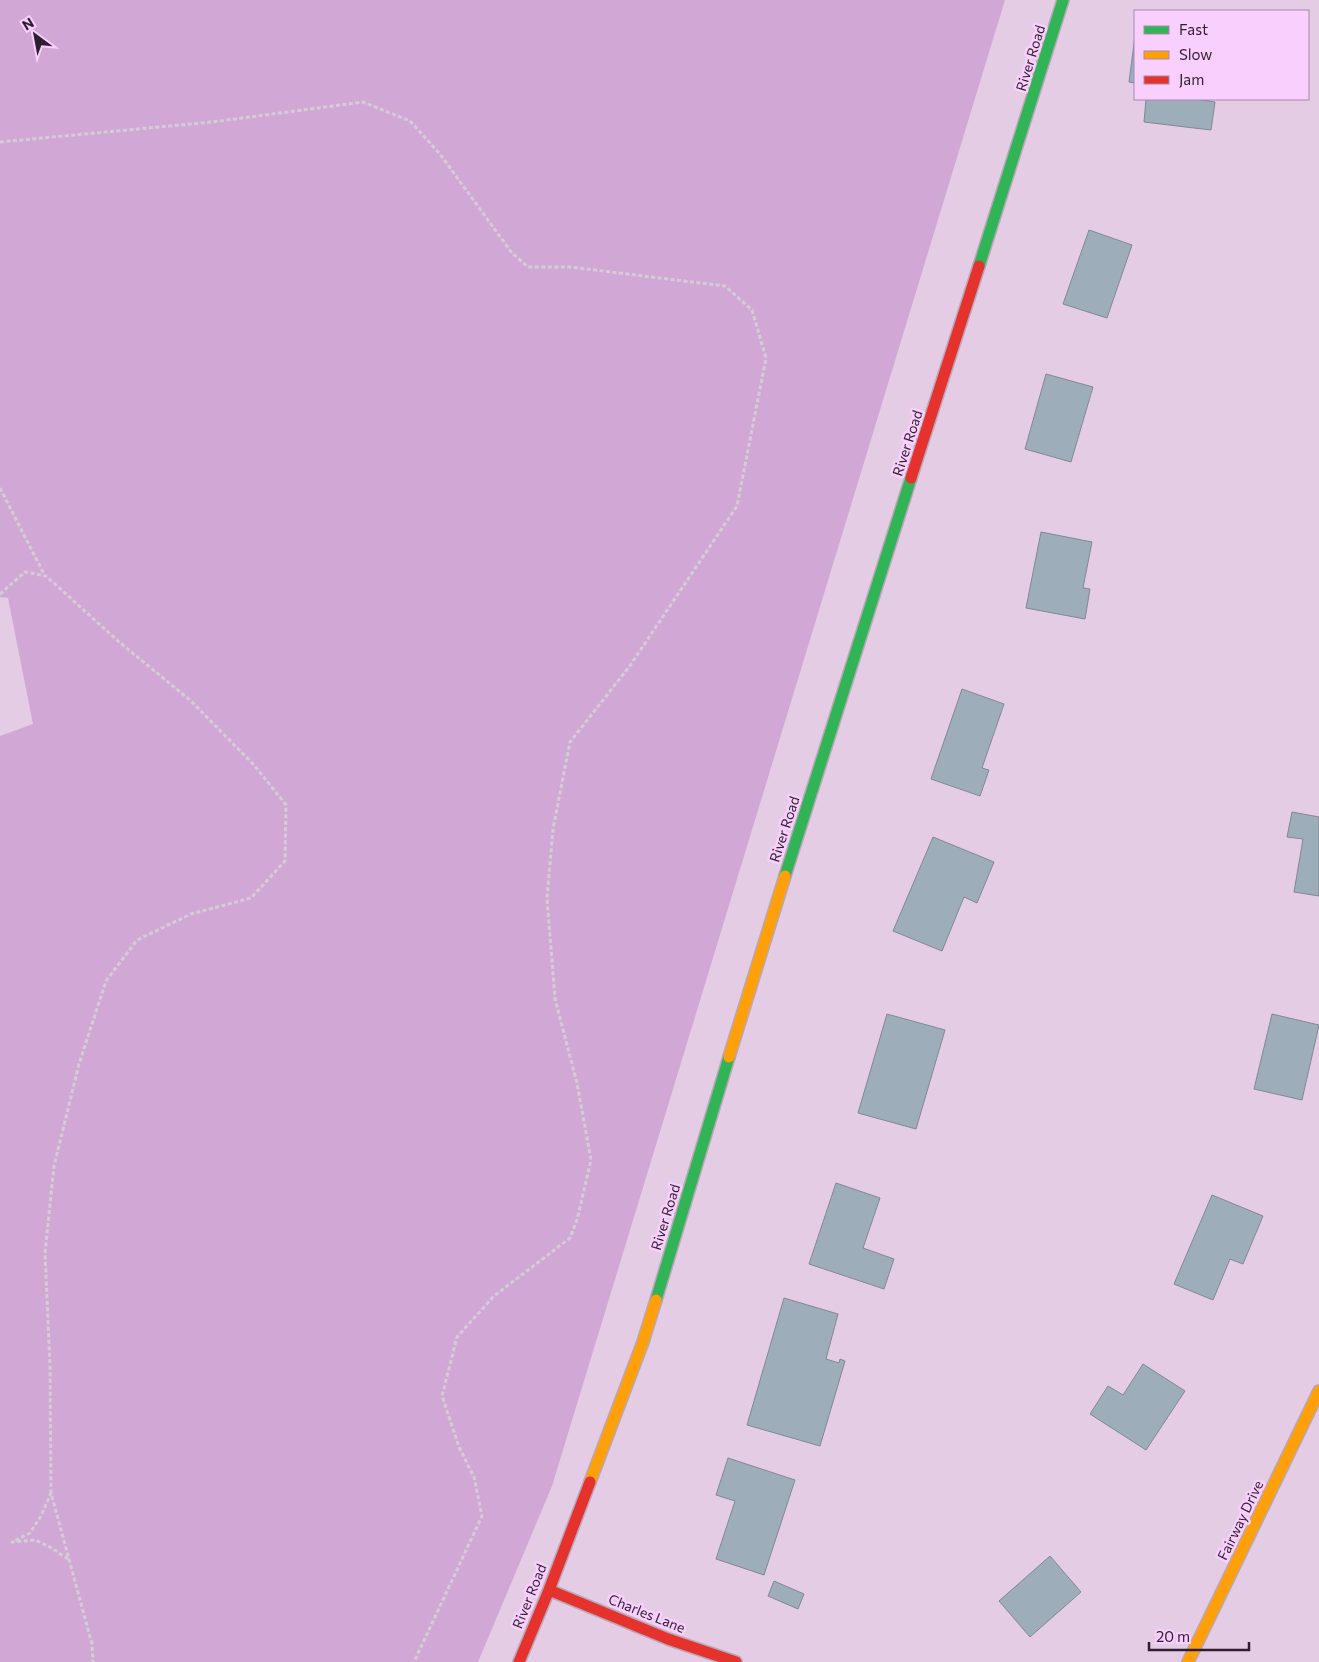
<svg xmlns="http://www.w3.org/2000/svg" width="1319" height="1662" font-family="Commissioner,sans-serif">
	<rect width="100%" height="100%" fill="#e3cce4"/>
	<!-- green -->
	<path fill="#d1a8d5" d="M0,0H1005L552,1486L478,1662H0V736L33,724L8,598L0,597Z"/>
	<!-- building -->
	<path fill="#9eadba" stroke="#828894" d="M1135,36V83L1129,82Z
		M1146,99H1197L1215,102L1211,130L1144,122Z
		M1089,230L1132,245L1107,318L1063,304Z
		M1046,374L1093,387L1071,462L1025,449Z
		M1041,532L1092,542L1083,588L1090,589L1085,619L1026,608Z
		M962,689L1004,704L982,768L989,770L980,796L931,779Z
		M1292,812L1319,817V896L1294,892L1303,839L1287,837Z
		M933,837L994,862L977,903L964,897L942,951L893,931Z
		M887,1014L945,1030L916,1129L858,1113Z
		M1272,1014L1319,1025L1302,1100L1254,1089Z
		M836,1183L880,1198L863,1248L894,1259L884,1289L809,1264Z
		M1212,1195L1263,1216L1243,1264L1230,1259L1213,1300L1174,1284Z
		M784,1298L838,1314L826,1359L839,1363L840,1359L845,1361L820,1446L747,1425Z
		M1143,1364L1185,1391L1146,1450L1090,1414L1108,1386L1123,1395Z
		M728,1458L795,1480L764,1575L716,1559L735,1501L716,1495Z
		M1050,1556L1081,1592L1030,1637L999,1601Z
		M774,1581L804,1594L798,1609L768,1596Z"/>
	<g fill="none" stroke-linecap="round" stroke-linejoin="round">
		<!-- fast casing -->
		<g stroke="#b8a7b9" stroke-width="14">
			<path id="fast" d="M979,266L1063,0
				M785,876L911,478
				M656,1300L729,1057"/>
		</g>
		<!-- slow casing -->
		<g stroke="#b8a7b9" stroke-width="14">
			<path id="slow" d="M729,1057L785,876
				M590,1482L643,1342L656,1300
				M1188,1662L1319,1391"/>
		</g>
		<!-- jam casing -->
		<g stroke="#b8a7b9" stroke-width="14">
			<path id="jam" d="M911,478L979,266
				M549,1590L668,1639L736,1662
				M519,1662L549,1590L590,1482"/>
		</g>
		<!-- path -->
		<path stroke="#d4cdd5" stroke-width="3" stroke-dasharray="4 2.5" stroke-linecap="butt" d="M0,142L212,122L363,102L410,121L440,154L512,253L528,267H570L725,286L752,310L766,358L737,506L629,667L570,742L553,829L547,898L555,999L577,1083L591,1160L577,1220L570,1238L494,1296L457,1337L442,1396L459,1447L474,1477L482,1516L414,1662
			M0,488L45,576
			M0,594L25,572L46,576L118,641L191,701L254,765L286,805L285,861L251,898L191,914L137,940L106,981L79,1064L54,1166L45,1253L50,1365L51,1493
			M68,1559L50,1547L35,1540L12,1542L30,1533L41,1516L51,1493L92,1644L93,1662"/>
		<!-- fast -->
		<use href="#fast" stroke="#30b455" stroke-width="11"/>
		<!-- slow -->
		<use href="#slow" stroke="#ff9f0a" stroke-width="11"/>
		<!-- jam -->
		<use href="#jam" stroke="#e5322d" stroke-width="11"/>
	</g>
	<g text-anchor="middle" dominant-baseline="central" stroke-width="5" stroke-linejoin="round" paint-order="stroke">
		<!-- street labels -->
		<g font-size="14" fill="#2e1e2f" stroke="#f9cffd">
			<text transform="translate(1030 58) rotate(-73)">River Road</text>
			<text transform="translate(907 443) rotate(-72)">River Road</text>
			<text transform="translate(784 829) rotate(-72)">River Road</text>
			<text transform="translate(665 1217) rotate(-73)">River Road</text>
			<text transform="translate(1240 1520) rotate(-64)">Fairway Drive</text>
			<text transform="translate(529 1596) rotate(-68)">River Road</text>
			<text transform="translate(647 1613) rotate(22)">Charles Lane</text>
		</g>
	</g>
	<!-- legend -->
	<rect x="1134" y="10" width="175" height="90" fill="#f9cffd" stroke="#a888ab"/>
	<rect x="1144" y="26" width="25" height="8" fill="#30b455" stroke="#a888ab"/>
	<text x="1179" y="35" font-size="15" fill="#2e1e2f">Fast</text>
	<rect x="1144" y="51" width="25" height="8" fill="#ff9f0a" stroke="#a888ab"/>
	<text x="1179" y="60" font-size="15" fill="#2e1e2f">Slow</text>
	<rect x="1144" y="76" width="25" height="8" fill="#e5322d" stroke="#a888ab"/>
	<text x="1179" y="85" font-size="15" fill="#2e1e2f">Jam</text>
	<!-- north arrow -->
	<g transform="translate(35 35) rotate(328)" stroke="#f9cffd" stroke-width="4" paint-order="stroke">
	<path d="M0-4L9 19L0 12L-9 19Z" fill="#2e1e2f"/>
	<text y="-8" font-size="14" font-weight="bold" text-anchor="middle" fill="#2e1e2f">N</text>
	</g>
	<!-- scale -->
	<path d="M1149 1642v8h100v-8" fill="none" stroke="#2e1e2f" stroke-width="2.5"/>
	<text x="1156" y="1642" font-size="15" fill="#2e1e2f" stroke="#f9cffd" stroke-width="4" paint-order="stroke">20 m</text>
</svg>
